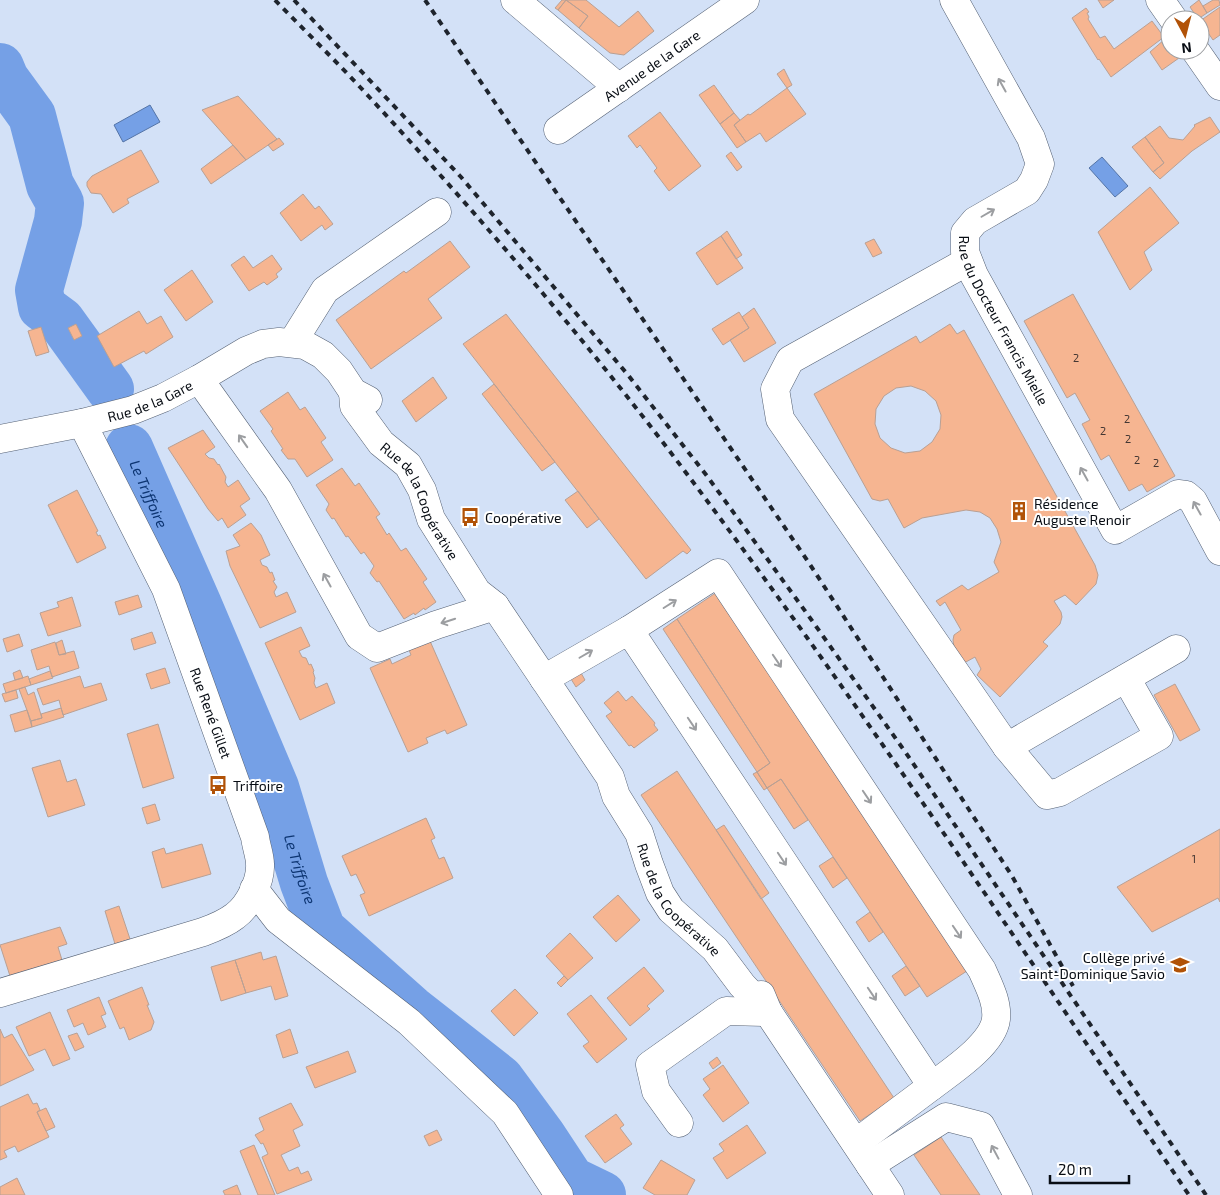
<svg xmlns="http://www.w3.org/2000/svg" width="1220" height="1195" font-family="'Exo 2',sans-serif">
	<rect width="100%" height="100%" fill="#d3e1f7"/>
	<!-- water -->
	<path fill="#75a0e6" stroke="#5474a7" d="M150,105L160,122L123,142L114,125Z
		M1102,157L1128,186L1115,197L1089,168Z"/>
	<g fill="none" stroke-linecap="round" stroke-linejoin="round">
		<!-- river -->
		<g stroke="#75a0e6" stroke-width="48">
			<path d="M0,67L5,79L32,116L50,185L60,203L58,221L39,290L42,307L61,321L110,389"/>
			<path id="s1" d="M129,448L198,605L275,787L304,883L322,930L411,1009L500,1079L542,1136L571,1180L602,1195"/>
		</g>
	</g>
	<!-- building -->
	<path fill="#f6b591" stroke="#b9a094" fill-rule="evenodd" d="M562,0H566L558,10L555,8Z
		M566,0H586L619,27L638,11L654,31L624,55L610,53L579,28L588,16Z
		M566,0L588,16L579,28L558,10Z
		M1098,0H1114L1103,8Z
		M1199,0L1207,13L1198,19L1190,7Z
		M1213,0H1219L1220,5L1207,13L1203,6Z
		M1220,7V35L1213,40L1200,21Z
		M1086,8L1089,12L1087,13L1089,17L1088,19L1100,38L1105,36L1114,49L1152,21L1164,37L1111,77L1099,59L1098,60L1072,18Z
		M1165,39L1170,46V50H1173L1179,58L1162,70L1150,52Z
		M784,69L792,85L787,88L777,74Z
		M714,85L734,113L720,124L699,95Z
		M787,88L806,114L766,142L760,133L746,142L734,125L748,114L750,115Z
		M238,96L277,139L246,160L202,110Z
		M660,112L701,166L669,191L654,171L657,168L640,145L637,148L628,136Z
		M734,113L740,120L734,125L746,142L737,148L720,124Z
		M1210,117L1220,132L1192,151L1160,179L1153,172L1164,163L1145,137L1160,126L1169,138L1183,140L1195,126L1194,125Z
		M1145,137L1164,163L1153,172L1132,147Z
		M279,138L284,144L273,151L268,145Z
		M233,145L246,160L211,184L201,169Z
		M141,150L159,182L127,199L129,203L113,213L101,194L91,193L87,186V182L92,176Z
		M731,152L742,167L737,171L726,156Z
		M1150,187L1179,223L1144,252L1152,270L1130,290L1098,232Z
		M303,194L315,209L319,206L333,224L325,230L322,225L301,241L280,213Z
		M727,231L742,255L736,259L721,236Z
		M721,236L743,268L717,285L696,253Z
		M874,239L882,253L873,257L865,243Z
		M450,241L470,267L428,299L442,318L371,369L336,320L404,271L406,273Z
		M272,255L282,269L276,274L278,277L267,285L264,282L249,291L231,265L244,256L253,268Z
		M192,270L213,302L186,321L164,290Z
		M1073,294L1175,476L1147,492L1142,484L1129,491L1109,455L1101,460L1082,424L1090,420L1075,393L1067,398L1024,321Z
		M754,308L776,343L744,362L730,340L749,328L742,317Z
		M139,311L147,324L161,316L173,337L146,354L144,351L114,367L97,336Z
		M739,312L749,328L723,345L712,329Z
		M506,314L691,550L687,554L683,551L646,579L463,344Z
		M76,324L82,336L74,340L68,328Z
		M950,324L957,334L964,330L1095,565L1098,575L1096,584L1076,605L1065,595L1054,601L1061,612L1062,617L1060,624L1043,642L1048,646L1000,697L977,675L981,669L975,657L964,663L954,647L953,640L954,635L961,630L945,602L940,606L936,601L962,585L968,590L999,572L994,562L1001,542L997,529L990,518L980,512L966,510L922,518L904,528L888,499L880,501L872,499L814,394L916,336L920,343ZM911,386L925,391L936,401L941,415L940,429L932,442L920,451L905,453L891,448L880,438L875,424L876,409L884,396L896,388Z
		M41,327L49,352L36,356L28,331Z
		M433,377L447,398L416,422L402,401Z
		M494,384L555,462L542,471L482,394Z
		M288,392L300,410L305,407L326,438L321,442L333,460L307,477L295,459H288L281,450L283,449L271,431L273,429L260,411Z
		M203,430L215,447L205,454L209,458L214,459L218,465L219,464L226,477L225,482L228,487L238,480L250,499L240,506L246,515L228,528L222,518L218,521L208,509L168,448Z
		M342,468L355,486L359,483L380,514L376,517L387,535L389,533L401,551L406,548L427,579L423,582L436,602L425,610L424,608L415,615L414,613L404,619L379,581L377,582L370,573L374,566L364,552L361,554L348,536L346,537L334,518L332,519L326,510L329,504L316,485Z
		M77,490L98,531L96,532L98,536L100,535L106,548L77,563L48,505Z
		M578,491L599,519L587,528L565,500Z
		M251,523L261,535L270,555L260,560L262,565L267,567L270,573L272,572L275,580L273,581L277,587L274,592L276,597L287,592L296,612L260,628L230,566L226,551L240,546L233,535Z
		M720,590L970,969L927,997L781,779L767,788L757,772L770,763L677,619Z
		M138,595L142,607L119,615L115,602Z
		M72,597L81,626L48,636L40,613L59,607L57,602Z
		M677,619L770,763L757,772L663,629Z
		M301,627L310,646L299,651L302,657L306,658L309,665L311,664L314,671L313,672L315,678L314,683L316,688L327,683L335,703L300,720L265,643Z
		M152,632L156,643L134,650L131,639Z
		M19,634L23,646L7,652L3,639Z
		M62,640L66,654L59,655L56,643Z
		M430,641L467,725L447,734L445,730L426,738L428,743L408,752L370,668L390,659L392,664L411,655L409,650Z
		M55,642L59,655L74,651L79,668L52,677L49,666L37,670L31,650Z
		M165,668L170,683L151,689L146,674Z
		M20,670L23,678L15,680L13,673Z
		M50,671L53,678L31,685L29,679Z
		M581,673L585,680L576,687L571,679Z
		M28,676L31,685L6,693L3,684Z
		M80,676L84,688L101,683L107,700L63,715L59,700L43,705L37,689Z
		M1175,684L1200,730L1180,741L1154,695Z
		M25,687L28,695L34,692L42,718L31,721L19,689Z
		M16,690L18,698L5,702L2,694Z
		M618,691L626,701L632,696L655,723L654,725L658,730L634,748L631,745L629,746L606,716L612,712L604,703Z
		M61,708L64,717L32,727L31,721L42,718L41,714Z
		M27,710L32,727L15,732L10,715Z
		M158,724L174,778L143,788L127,734Z
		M60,760L67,782L76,779L85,805L48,817L32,768Z
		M677,771L894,1098L860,1121L641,795Z
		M757,772L767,788L764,790L753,774Z
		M781,779L808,820L794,829L767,788Z
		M155,804L160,820L147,824L142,808Z
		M426,818L435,838L431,840L439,859L444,857L453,878L369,916L360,895L365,893L356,874L351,876L342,856Z
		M724,825L769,893L761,899L716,830Z
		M1220,829V902L1218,898L1152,932L1117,887Z
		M202,844L211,874L162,888L152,852L164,848L166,854Z
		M833,857L847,878L833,888L819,866Z
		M618,895L640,920L616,942L593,917Z
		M119,906L130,939L115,944L105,911Z
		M870,912L883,932L869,942L856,922Z
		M60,927L67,944L58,947L62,960L10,976L0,945Z
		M570,933L593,958L568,980L546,956Z
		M261,952L263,960L276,956L288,996L275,1000L271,986L246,993L235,960Z
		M235,960L246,993L221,1001L211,967Z
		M906,966L920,986L905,996L892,976Z
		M644,967L664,991L647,1006L650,1009L630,1026L607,998Z
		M564,976L568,980L561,987L557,983Z
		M142,987L149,1005H147L154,1022L151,1030L129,1040L124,1027L120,1029L108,1001Z
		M515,989L538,1013L514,1036L491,1011Z
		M591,995L627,1039L597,1063L583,1046L589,1042L567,1014Z
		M99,997L106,1014L101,1016L106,1027L88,1035L83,1023L74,1027L67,1010Z
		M50,1012L70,1059L53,1066L45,1049L29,1056L16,1027Z
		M0,1029L4,1038L12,1034L34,1070L0,1086Z
		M290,1029L298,1053L283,1058L276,1035Z
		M77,1033L84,1047L75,1051L68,1036Z
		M348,1051L356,1072L315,1088L306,1067Z
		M717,1057L721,1063L713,1069L709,1063Z
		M723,1065L749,1103L723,1122L703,1095L710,1089L703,1079Z
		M28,1094L33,1104L37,1103L40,1110L37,1112L49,1137L18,1152L15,1146L4,1151L7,1157L0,1160V1107Z
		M291,1103L303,1125L293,1130L300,1146L281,1155L289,1171L298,1167L301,1174L308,1171L312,1180L277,1194L262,1157L268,1154L263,1143L261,1144L255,1135L264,1130L259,1118Z
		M46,1108L55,1127L46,1131L37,1112Z
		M616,1114L624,1125L620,1128L632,1144L605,1163L585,1136Z
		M747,1125L766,1153L727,1179L713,1158L724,1151L719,1144Z
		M437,1130L442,1140L429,1146L424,1136Z
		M941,1137L980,1195H941L914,1155Z
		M254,1145L275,1195H258L240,1151Z
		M661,1160L695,1180L687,1195H655L643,1188Z
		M17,1178L25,1195H0V1187Z
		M237,1185L241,1195H225L223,1191Z"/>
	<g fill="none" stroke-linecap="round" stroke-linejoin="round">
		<!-- minor casing -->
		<g stroke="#556174" stroke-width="29">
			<g id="minor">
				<path d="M515,0L619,88"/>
				<path id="s2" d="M954,0L1031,138L1040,164L1034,180L1027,191L975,221L965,233V252L974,275L1115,530L1178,494L1186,495L1193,501L1220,551"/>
				<path d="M1160,0L1174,20"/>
				<path d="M1195,50L1220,86"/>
				<path id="s3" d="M558,130L745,0"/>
				<path d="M968,261L790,360L775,389L780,419L1007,747"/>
				<path d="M292,343L325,290L437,212"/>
				<path d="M199,379L278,490L359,636L377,648L436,625L495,606"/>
				<path id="s4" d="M353,392L354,406L381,443L408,465L422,490L431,519L477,592L495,606L610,777L616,796L639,833L649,864L660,893L671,910L715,949L742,985L768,1012"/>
				<path id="s5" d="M0,439L82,423L133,410L163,398L199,379L246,351L263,344L279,342L305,345L323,355L339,371L353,392L368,400"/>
				<path d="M629,630L718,573L982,970C988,984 998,1002 996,1019C993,1044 952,1071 932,1086"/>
				<path d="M1126,678L1159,736L1060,792L1047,795L1007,747L1176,649"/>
				<path d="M544,679L629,630L932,1086L856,1143"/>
				<path d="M254,889L278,920L409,1022L505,1113L559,1195"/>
				<path d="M0,993L203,932C214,928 226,923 235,916C249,906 261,881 260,864C260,856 256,846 255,837L166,589L82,423"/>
				<path d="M761,995L768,1012L890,1195"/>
				<path d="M679,1123L656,1091L650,1065L726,1011L768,1012"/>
				<path d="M870,1165L946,1117L981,1126L1018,1195"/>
			</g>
		</g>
		<!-- minor -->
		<use href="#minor" stroke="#fff" stroke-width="28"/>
		<!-- rail -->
		<path stroke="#1e242d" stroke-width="4" stroke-dasharray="6 6" stroke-linecap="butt" d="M275,0C303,29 332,57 360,87C478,214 592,347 696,486C869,716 1027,957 1189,1195
			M294,0L461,177L628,375L707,476L808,615L906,753L1206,1195
			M425,0L809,563L1012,876L1073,986"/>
	</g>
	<!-- one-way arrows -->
	<defs><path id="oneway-shaft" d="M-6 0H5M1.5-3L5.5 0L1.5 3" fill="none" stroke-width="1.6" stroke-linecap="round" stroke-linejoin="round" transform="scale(1.25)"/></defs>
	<g stroke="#9c9ea1">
		<use href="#oneway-shaft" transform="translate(1002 85) rotate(-119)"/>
		<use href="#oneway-shaft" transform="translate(988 213) rotate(-30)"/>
		<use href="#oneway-shaft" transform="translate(243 441) rotate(-125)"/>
		<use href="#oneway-shaft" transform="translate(1084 474) rotate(-119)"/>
		<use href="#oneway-shaft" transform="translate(1197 508) rotate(-119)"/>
		<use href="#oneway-shaft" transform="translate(327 580) rotate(-119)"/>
		<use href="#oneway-shaft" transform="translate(670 604) rotate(-32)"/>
		<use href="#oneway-shaft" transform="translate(448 621) rotate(162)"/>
		<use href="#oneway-shaft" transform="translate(586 654) rotate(-30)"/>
		<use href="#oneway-shaft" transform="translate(777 661) rotate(56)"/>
		<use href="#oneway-shaft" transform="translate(692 724) rotate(56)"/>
		<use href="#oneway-shaft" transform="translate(867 797) rotate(56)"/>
		<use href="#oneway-shaft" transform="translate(782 859) rotate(56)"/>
		<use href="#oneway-shaft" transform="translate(957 932) rotate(56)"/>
		<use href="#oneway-shaft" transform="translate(872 994) rotate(56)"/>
		<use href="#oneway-shaft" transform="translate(995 1152) rotate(-118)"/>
	</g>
	<!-- icons -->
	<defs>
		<g id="building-bare" transform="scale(1.5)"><path d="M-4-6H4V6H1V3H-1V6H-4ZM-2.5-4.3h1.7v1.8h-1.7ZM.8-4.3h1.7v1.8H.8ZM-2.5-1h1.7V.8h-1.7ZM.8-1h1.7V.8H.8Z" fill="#b15207" stroke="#fff" stroke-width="2.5" paint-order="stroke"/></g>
		<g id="bus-bare" transform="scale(1.5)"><path d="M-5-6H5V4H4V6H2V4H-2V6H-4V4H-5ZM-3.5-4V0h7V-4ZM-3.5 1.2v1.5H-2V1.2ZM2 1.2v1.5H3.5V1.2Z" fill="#b15207" stroke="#fff" stroke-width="2.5" paint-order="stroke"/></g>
		<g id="school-bare" transform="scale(1.5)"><path d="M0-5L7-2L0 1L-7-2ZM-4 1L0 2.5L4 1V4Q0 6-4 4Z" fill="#b15207" stroke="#fff" stroke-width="2.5" paint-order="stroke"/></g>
	</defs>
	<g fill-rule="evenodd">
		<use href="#building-bare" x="1019" y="511"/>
		<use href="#bus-bare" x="470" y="517"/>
		<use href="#bus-bare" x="218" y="785"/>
		<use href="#school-bare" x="1180" y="965"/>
	</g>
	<g text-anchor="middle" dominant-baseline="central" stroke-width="4" stroke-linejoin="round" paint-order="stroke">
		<!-- number labels -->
		<g font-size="11" fill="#443733">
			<text x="1076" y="357">2</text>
			<text x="1127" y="418">2</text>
			<text x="1103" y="430">2</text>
			<text x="1128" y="438">2</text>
			<text x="1137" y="459">2</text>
			<text x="1156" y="462">2</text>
			<text x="1194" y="858">1</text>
		</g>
		<!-- street labels -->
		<g font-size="14" fill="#080d14" stroke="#fff">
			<text stroke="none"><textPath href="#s3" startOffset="114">Avenue de la Gare</textPath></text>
			<text stroke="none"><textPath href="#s2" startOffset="388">Rue du Docteur Francis Mielle</textPath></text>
			<text stroke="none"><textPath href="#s5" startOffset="155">Rue de la Gare</textPath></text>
			<text stroke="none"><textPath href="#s4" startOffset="131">Rue de la Coopérative</textPath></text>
			<text transform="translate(211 713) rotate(70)">Rue René Gillet</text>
			<text stroke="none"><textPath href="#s4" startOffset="612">Rue de la Coopérative</textPath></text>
		</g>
		<!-- poi labels -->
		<g font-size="14" fill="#080d14" stroke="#fff" text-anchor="start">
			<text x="1034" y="503">Résidence<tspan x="1034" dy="16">Auguste Renoir</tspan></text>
			<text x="485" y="517">Coopérative</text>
			<text x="233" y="785">Triffoire</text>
			<text x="1165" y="957" text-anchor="end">Collège privé<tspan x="1165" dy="16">Saint-Dominique Savio</tspan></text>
		</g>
		<!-- water labels -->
		<g font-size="15" font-style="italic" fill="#0d3572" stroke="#fff">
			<text stroke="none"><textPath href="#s1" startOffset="50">Le Triffoire</textPath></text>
			<text stroke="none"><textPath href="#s1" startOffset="455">Le Triffoire</textPath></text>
		</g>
	</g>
	<!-- north arrow -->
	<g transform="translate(1185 35) rotate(173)"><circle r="24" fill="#ffffff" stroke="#9c9ea1"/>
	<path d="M0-4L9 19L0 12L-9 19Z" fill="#b15207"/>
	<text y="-8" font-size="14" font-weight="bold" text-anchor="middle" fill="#080d14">N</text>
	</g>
	<!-- scale -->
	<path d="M1050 1175v8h79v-8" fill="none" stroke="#080d14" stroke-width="2.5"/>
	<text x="1058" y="1175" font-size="15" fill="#080d14" stroke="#ffffff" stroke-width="4" paint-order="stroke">20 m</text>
</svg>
